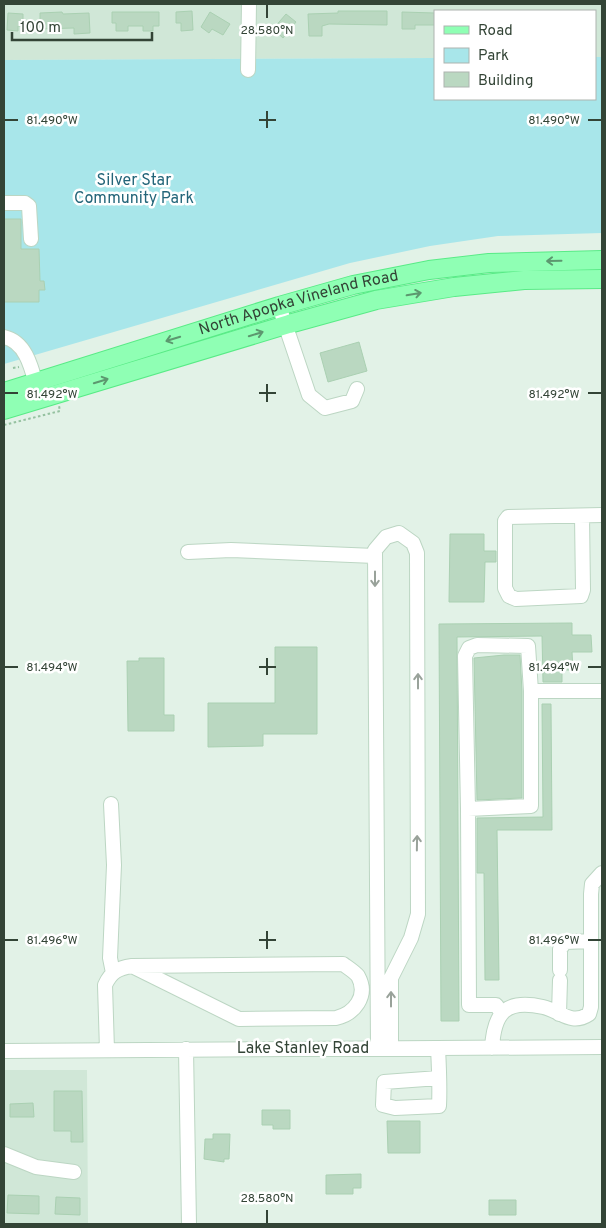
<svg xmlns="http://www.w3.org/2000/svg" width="606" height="1228" font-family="Overpass,sans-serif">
	<rect width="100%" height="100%" fill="#e2f2e7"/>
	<!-- residential -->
	<path fill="#d0e7d7" d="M4,4H602V57H595V11H435V58L4,60Z
		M4,1070H87L88,1224H4Z"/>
	<!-- green -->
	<path fill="#a8e6ea" d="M595,57H602V233L498,236L430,246L350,263L4,364V60L435,58V99H595Z"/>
	<!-- building -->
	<path fill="#bad8c1" stroke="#aad0b2" d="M192,11L193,30L181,31V23H176V12Z
		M338,11H387V25L329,24L322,26V36H309L308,14L338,13Z
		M62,12L63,14L89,13L90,33L74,34V28L40,29V13Z
		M112,12H159V26H153V31H143V26H128V31H116V23H112Z
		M210,12L230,24L223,35L212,29L209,33L201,27Z
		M402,12L435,13V25H415V29H402Z
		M8,13L23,14V26H18V31L7,30Z
		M286,14L296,22L283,38L273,29Z
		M4,219H21V249H39L40,281H44L45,290H39V302H4Z
		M359,342L367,371L328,382L320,353Z
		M450,534H484V551H496V562H485L484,602H449Z
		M572,623V635H591L592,652H572L573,670H562V682H543L542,636L457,637L459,1021H441L439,624Z
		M275,647H317V734H263V746L208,747V703H275Z
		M504,655H520L522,691V798L477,800L474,658Z
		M139,658H164V715H174V731H128L127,661H139Z
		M542,704H551L552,830H497L499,980H485L484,873H477V818L543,817Z
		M54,1091H82L83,1142H71V1131H54Z
		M33,1103L34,1117H10V1104Z
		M262,1110H290V1129H273V1125H262Z
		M387,1121H420V1153H388Z
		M213,1134H230L229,1159H224V1162L204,1159L205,1139H213Z
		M361,1174V1188H353V1194H326V1175Z
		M8,1195L39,1196V1214L7,1213Z
		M56,1197L80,1198V1215L55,1214Z
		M489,1200H516V1215H489Z"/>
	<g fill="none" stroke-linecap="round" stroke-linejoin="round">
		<!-- minor casing -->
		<g stroke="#bcd6c3" stroke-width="16">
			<path id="minor" d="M248,70L249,4
				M4,203H25L29,206L31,239
				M279,306L309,395L325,408L352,401L357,389
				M4,337C27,342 32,370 38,391
				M582,516L583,590L581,596L516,599L509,596L505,588V521L508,517L602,515
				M188,552L231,550L375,556
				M111,804L114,865L110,958L113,973
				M468,809L465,656L469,648L477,645L528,646L531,691
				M560,970V949L565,942L591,941
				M501,1012L496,1005H469L468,809L531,806V691H602
				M559,1014L560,980
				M378,1048L375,550L386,537L399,533L413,543L417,553L418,914L411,938L391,978V1048
				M438,1048C439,1067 440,1087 439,1106L395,1108L383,1105L384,1082L439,1078
				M492,1048C494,1012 506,999 543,1007C561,1011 571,1026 589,1014L591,1007V894L592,884L602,873
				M186,1049L189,1224
				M107,1050L105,985C111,972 118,968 132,966L239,1019L336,1018C354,1014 369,996 358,976C355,972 347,967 343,964L132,966
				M4,1051L602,1047
				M4,1154L36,1167L74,1172"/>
		</g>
		<!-- major casing -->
		<g stroke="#58eb86" stroke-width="20">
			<g id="major">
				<path id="s1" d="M4,392L279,306L353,285L429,270L489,263L602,260"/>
				<path d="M4,410L289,324L376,300L454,287L524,280L602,279"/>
			</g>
		</g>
		<!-- path -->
		<path stroke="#95c1a0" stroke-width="2" stroke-dasharray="2.5 2.5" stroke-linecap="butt" d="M13,368L19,367
			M4,425L60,411L59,406"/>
		<!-- minor -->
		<use href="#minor" stroke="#fff" stroke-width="14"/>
		<!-- major -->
		<use href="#major" stroke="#8fffb4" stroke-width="18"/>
	</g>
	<!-- one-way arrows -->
	<defs><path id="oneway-shaft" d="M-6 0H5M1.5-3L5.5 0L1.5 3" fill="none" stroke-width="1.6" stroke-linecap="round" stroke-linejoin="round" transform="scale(1.25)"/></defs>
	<g stroke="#5c986f">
		<use href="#oneway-shaft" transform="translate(554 261) rotate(179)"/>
		<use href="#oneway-shaft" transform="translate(414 294) rotate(-10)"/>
		<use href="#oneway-shaft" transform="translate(256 334) rotate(-17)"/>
		<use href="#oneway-shaft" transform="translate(173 339) rotate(163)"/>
		<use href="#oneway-shaft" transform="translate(101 381) rotate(-17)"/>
	</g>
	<g stroke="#99a29a">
		<use href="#oneway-shaft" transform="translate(375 579) rotate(90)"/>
		<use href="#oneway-shaft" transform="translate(418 681) rotate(-90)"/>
		<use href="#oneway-shaft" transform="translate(417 843) rotate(-89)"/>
		<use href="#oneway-shaft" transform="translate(391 999) rotate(-90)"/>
	</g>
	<!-- ticks -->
	<path fill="none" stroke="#334436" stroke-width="2" d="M267,5V18M267,111V128M5,120H18M259,120H276M588,120H601M267,384V402M5,393H18M259,393H276M588,393H601M267,658V675M5,667H18M259,667H276M588,667H601M267,931V949M5,940H18M259,940H276M588,940H601M267,1210V1223"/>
	<g text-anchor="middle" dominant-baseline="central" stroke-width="5" stroke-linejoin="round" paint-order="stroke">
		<!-- park labels -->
		<g font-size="16" fill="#236579" stroke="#fff">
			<text x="134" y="181">Silver Star<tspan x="134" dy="18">Community Park</tspan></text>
		</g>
		<!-- street labels -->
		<g font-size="16" fill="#334436" stroke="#fff">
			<text stroke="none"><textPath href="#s1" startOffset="308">North Apopka Vineland Road</textPath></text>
			<text x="303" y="1049">Lake Stanley Road</text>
		</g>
	</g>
	<g font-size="12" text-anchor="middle" fill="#334436" stroke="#fff" stroke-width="5" stroke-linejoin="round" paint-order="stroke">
		<text x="267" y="34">28.580°N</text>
		<text x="554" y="124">81.490°W</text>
		<text x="52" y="124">81.490°W</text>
		<text x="554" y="398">81.492°W</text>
		<text x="52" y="398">81.492°W</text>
		<text x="52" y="671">81.494°W</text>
		<text x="554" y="671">81.494°W</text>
		<text x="52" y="944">81.496°W</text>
		<text x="554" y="944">81.496°W</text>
		<text x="267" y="1202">28.580°N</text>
	</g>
	<!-- border -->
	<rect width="606" height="1228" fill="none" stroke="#334436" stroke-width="10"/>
	<!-- legend -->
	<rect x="434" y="10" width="162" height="90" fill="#ffffff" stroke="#adb4af"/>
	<rect x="444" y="26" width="25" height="8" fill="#8fffb4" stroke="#adb4af"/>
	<text x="478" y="35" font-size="15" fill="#334436">Road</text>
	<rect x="444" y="48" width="25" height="15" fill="#a8e6ea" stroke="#adb4af"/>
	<text x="478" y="60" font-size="15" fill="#334436">Park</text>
	<rect x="444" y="72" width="25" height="15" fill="#bad8c1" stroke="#adb4af"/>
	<text x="478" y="85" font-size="15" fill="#334436">Building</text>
	<!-- scale -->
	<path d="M12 32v8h140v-8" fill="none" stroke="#334436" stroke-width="2.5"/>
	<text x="20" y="32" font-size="15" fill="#334436" stroke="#ffffff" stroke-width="4" paint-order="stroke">100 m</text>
</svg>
